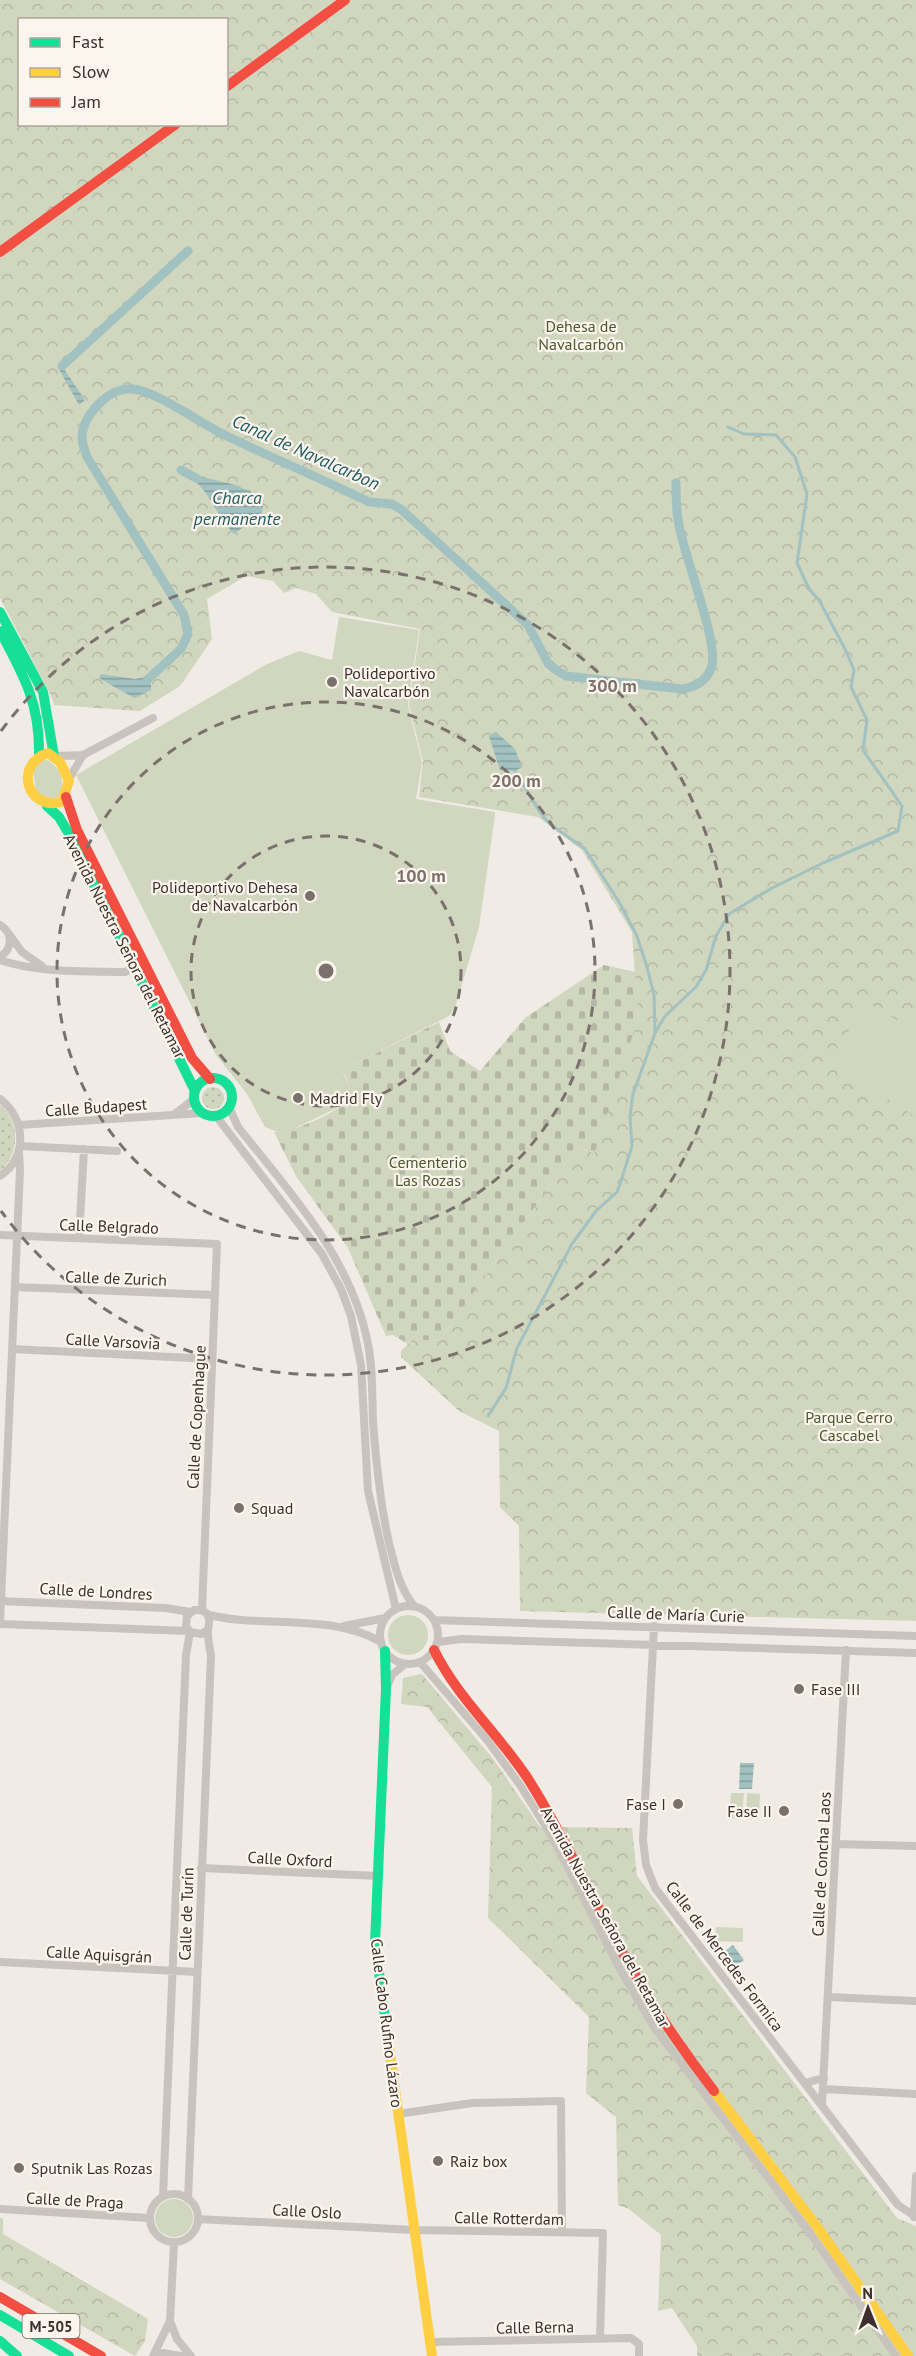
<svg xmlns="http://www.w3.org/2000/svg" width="916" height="2356" font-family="'PT Sans',sans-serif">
	<defs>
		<pattern id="grass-dots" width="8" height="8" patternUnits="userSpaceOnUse" patternTransform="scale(1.5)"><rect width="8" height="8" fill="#d1d6bf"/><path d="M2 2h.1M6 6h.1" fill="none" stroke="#b4b8a4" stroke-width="1.8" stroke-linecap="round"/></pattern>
		<pattern id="forest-crowns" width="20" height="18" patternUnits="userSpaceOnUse" patternTransform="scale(1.5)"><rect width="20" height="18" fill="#d1d6bf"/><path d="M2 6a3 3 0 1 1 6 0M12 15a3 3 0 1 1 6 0" fill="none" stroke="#b4b8a4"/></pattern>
		<pattern id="cemetery-stones" width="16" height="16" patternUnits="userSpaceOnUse" patternTransform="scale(1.5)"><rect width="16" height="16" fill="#d1d6bf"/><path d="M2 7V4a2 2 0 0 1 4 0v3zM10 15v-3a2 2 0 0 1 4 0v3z" fill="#b4b8a4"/></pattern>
		<pattern id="water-rules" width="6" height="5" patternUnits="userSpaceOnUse" patternTransform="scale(1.5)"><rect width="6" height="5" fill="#a1c2c1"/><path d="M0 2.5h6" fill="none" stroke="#849e9d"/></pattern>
	</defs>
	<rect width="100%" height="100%" fill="#f0ebe5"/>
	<!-- grass -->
	<path fill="url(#grass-dots)" d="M202 1098a11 11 0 1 1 22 0a11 11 0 1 1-22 0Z
		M0,1105C21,1122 20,1154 0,1171Z"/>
	<!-- forest -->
	<path fill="url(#forest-crowns)" fill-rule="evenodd" d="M0,0H916V1621L520,1611L519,1526L500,1507L499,1431L459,1411L401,1357V1351L413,1339L439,1341L578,1146L587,1151L638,1019L632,932L582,850L538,817L419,797L423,762L409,705L420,629L332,612L316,594L296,588L284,593L273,581L246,576L207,599L212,639L180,686L140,711L54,705L52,698L0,598ZM20,20H226V124H20Z
		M422,1674L494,1760L540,1827L632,1828L637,1876L897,2218L916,2226V2356H697V2346L672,2308L658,2311L661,2235L629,2209L618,2205L616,2117L586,2093L589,2017L488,1918L492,1787L427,1707L401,1704L403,1678Z
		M0,2218H3V2234L148,2319L145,2341L135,2356L0,2279Z"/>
	<!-- cemetery -->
	<path fill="url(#cemetery-stones)" d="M604,965L635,972L638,1019L594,1154L578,1146L439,1341L413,1339L408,1344L393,1335L386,1336L348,1248L296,1176L274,1132C288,1134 345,1111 348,1097C351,1087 347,1079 342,1070L439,1022L450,1051L480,1071L525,1018Z"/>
	<!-- garden -->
	<path fill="#d1d6bf" d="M339,617L419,630L408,705L422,763L416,799L495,812V815L479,927L455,1008L449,1016L342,1070L350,1089L345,1104L283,1134L265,1127L247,1094L216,1055L76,775L267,664L299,651L332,660Z
		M47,760C60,767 65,781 61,795L51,801L36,792L33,768L39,761Z
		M864,1001L916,1031V1117L837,1066L845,1038Z
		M388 1635a20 20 0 1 1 40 0a20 20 0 1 1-40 0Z
		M731,1793H744L742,1819L729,1818Z
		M747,1793L760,1794L759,1819L746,1818Z
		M716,1927L743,1928V1942L715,1941Z
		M155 2218a19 19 0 1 1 38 0a19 19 0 1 1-38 0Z"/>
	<!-- water -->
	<path fill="url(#water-rules)" d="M62,366L85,400L79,405L59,369Z
		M198,476L236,485L259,496L263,507L262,513L234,534C218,518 210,492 194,481Z
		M101,674L135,679L145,677L151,684V690L134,698L99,678Z
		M496,732L515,749L522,767L515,771L500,770L489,736Z
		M740,1763H754L752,1789H739Z
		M733,1945L744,1960L734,1967L722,1953Z"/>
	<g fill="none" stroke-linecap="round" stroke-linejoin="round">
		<!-- stream -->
		<path stroke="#a1c2c1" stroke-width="3" d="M655,1033L665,1016L696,987L706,970L716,936L729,914L772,888L823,863L898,831L902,806L863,750L867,720L851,687L854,670L846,651L819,600L809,589L797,563L807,494L795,457L776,435L744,434L728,427
			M488,1416L506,1388L517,1348L572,1244L596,1211L617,1192L620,1184L632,1146L630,1116L633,1094L655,1033L654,995L647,967L637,936L619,902L585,849L550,824L539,811L515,771"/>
		<!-- canal -->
		<path stroke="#a1c2c1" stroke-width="9" d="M62,366L188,251
			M181,470L196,478
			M254,519L257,523
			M147,680L181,649L188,634L184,615L87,457C84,448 80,439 83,430C88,410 111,387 133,389C156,391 200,423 223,434C271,458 321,478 369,502L392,504L402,510L528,625L548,663L556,670L566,676L682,689C696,687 708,680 712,665C718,640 684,556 679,525C676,511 676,497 676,483"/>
		<!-- street -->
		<path stroke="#c9c3be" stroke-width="8" d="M55,756L83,755L153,718
			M69,779L83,755
			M0,925C13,933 13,948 0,957
			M9,934L22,952L42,966
			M0,960C38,973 84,971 125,972L134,968
			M0,1099C26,1118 28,1158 0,1176
			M229,1107L238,1127C289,1191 350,1257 367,1339C373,1366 372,1394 373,1421C376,1462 380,1503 389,1543C395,1566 399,1587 414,1606
			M175,1114L194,1099
			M216,1116L322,1254L341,1289L351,1316L361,1365L368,1491L396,1609
			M19,1125L203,1113
			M20,1146L117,1151
			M0,1235L217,1244L202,1610
			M79,1238L84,1149
			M15,1287L215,1295
			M12,1349L212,1359
			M0,1601L166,1608L190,1612
			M380 1635a29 29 0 1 1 58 0a29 29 0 1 1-58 0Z
			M209,1615C263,1628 333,1613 381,1642
			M434,1620L916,1636
			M0,1622L20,1171L19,1151
			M0,1624L189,1631
			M344,1626L385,1618
			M654,1626L643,1840L646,1865L655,1888L898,2205L916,2217
			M438,1642L462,1639L916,1653
			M420,1662L487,1740L520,1785L551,1835L621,1971L654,2027L810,2233L896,2356
			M387,1687L392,1675L405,1664
			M836,1844L916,1846
			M201,1868L378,1876
			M0,1962L197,1972
			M828,1997L916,2001
			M805,2083L824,2078
			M823,2089L916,2094
			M822,2104L846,1650
			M398,2114L472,2103L561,2101L562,2232
			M150 2218a24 24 0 1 1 48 0a24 24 0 1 1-48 0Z
			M163,2196L186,1655L190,1632
			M188,2199L211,1656C210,1648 207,1637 208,1629C211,1618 209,1609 194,1610L187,1616L186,1626L190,1632L201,1634L208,1630
			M0,2209L149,2218
			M914,2217L916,2176
			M198,2219L414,2230L603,2233L600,2339
			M170,2321L177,2339L191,2356
			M429,2342L631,2338L639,2344V2356
			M153,2356L170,2321L174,2243
			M155,2356L163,2353L181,2356"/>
		<!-- fast -->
		<path stroke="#16e098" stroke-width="10" d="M0,612L43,692L54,756
			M0,631C23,674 40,703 39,754
			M47,806L59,817L69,834L195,1091
			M194 1097a19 19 0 1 1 38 0a19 19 0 1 1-38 0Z
			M385,1651L386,1689L375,1943L387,2032
			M0,2315L69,2356
			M0,2341L17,2356"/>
		<!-- slow -->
		<path stroke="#ffcf43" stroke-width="10" d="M48,753L60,762L69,781L62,802C26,811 14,764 48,753Z
			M387,2032L432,2356
			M714,2091L818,2228L908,2356"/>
		<!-- jam -->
		<path stroke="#f24e42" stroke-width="10" d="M226,87L345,0
			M0,252L176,124
			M66,797L77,830L192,1058L210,1079
			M434,1650C458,1699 501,1736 530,1782C567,1841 595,1905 630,1966C655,2010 683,2051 714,2091
			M0,2297L101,2356"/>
	</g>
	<!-- distance rings -->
	<g fill="none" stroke="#7a716c" stroke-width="3" stroke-dasharray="10 8">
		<circle cx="326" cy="971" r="135"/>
		<circle cx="326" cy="971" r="269"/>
		<path d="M1 731A404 404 0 1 1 1 1211"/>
	</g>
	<!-- markers -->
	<g fill="#7a716c" stroke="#fbf5ee" stroke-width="2">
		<circle cx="332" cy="682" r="6"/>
		<circle cx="310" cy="896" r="6"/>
		<circle cx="298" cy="1098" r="6"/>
		<circle cx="239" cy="1508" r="6"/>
		<circle cx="799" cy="1689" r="6"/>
		<circle cx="678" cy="1804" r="6"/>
		<circle cx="784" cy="1811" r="6"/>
		<circle cx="438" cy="2161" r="6"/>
		<circle cx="19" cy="2168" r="6"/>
	</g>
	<g text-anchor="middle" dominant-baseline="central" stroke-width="4.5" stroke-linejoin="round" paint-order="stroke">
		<!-- shield labels -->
		<rect fill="#fbf5ee" stroke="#756b66" stroke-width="1.5" x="22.5" y="2314" width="57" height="24" rx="4.5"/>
		<g font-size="15" font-weight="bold" fill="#3b302b">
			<text x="51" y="2326">M-505</text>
		</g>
		<!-- park labels -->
		<g font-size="16" fill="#4a5a2e" stroke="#fbf5ee">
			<text x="581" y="326">Dehesa de<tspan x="581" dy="18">Navalcarbón</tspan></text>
			<text x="428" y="1162">Cementerio<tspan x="428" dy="18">Las Rozas</tspan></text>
			<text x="849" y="1417">Parque Cerro<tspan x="849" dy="18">Cascabel</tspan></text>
		</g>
		<!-- poi labels -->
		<g font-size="16" fill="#3b302b" stroke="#fbf5ee" text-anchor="start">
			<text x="344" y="673">Polideportivo<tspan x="344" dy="18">Navalcarbón</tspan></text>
			<text x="298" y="887" text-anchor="end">Polideportivo Dehesa<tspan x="298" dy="18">de Navalcarbón</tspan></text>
			<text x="310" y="1098">Madrid Fly</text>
			<text x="251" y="1508">Squad</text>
			<text x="811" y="1689">Fase III</text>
			<text x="666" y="1804" text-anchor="end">Fase I</text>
			<text x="772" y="1811" text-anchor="end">Fase II</text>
			<text x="450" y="2161">Raiz box</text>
			<text x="31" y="2168">Sputnik Las Rozas</text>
		</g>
		<!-- street labels -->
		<g font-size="16" fill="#3b302b" stroke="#fbf5ee">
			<text transform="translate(125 946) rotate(63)">Avenida Nuestra Señora del Retamar</text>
			<text transform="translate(96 1107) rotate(-4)">Calle Budapest</text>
			<text transform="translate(109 1226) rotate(2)">Calle Belgrado</text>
			<text transform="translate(116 1278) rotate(2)">Calle de Zurich</text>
			<text transform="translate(113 1341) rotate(3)">Calle Varsovia</text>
			<text transform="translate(196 1417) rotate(-87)">Calle de Copenhague</text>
			<text transform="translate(96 1591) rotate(3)">Calle de Londres</text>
			<text transform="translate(676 1614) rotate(2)">Calle de María Curie</text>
			<text transform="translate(290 1859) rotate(3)">Calle Oxford</text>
			<text transform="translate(821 1864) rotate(-87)">Calle de Concha Laos</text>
			<text transform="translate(186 1914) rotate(-88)">Calle de Turín</text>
			<text transform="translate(606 1917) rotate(61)">Avenida Nuestra Señora del Retamar</text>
			<text transform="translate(99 1954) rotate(3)">Calle Aquisgrán</text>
			<text transform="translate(725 1956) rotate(53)">Calle de Mercedes Formica</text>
			<text transform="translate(387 2023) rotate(83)">Calle Cabo Rufino Lázaro</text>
			<text transform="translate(75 2200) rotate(3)">Calle de Praga</text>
			<text transform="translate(307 2211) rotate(3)">Calle Oslo</text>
			<text transform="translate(509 2218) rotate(1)">Calle Rotterdam</text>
			<text transform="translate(535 2327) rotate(-1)">Calle Berna</text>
		</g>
		<!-- water labels -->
		<g font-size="18" font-style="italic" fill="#1f5a5e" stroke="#fbf5ee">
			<text transform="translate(306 452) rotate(24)">Canal de Navalcarbon</text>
			<text x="237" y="497">Charca<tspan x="237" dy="21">permanente</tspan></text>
		</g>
	</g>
	<circle cx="326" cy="971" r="9" fill="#7a716c" stroke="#fbf5ee" stroke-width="3"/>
	<g font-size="18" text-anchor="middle" font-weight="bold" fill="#7a716c" stroke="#fbf5ee" stroke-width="4.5" stroke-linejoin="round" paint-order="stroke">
		<text x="612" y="692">300 m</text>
		<text x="516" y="787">200 m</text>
		<text x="421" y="882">100 m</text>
	</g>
	<!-- legend -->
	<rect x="18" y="18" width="210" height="108" fill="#fbf5ee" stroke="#aea6a0" stroke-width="1.5"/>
	<rect x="30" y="38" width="30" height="9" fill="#16e098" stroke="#aea6a0" stroke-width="1.5"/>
	<text x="72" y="48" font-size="18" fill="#3b302b">Fast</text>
	<rect x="30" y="68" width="30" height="9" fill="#ffcf43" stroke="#aea6a0" stroke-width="1.5"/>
	<text x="72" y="78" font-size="18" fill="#3b302b">Slow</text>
	<rect x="30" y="98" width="30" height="9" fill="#f24e42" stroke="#aea6a0" stroke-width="1.5"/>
	<text x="72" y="108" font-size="18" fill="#3b302b">Jam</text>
	<!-- north arrow -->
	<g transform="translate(868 2308) rotate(359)" stroke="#fbf5ee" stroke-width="4.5" paint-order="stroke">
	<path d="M0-4.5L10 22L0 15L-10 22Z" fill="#3b302b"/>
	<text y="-9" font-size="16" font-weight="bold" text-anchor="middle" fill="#3b302b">N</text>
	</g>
</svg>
